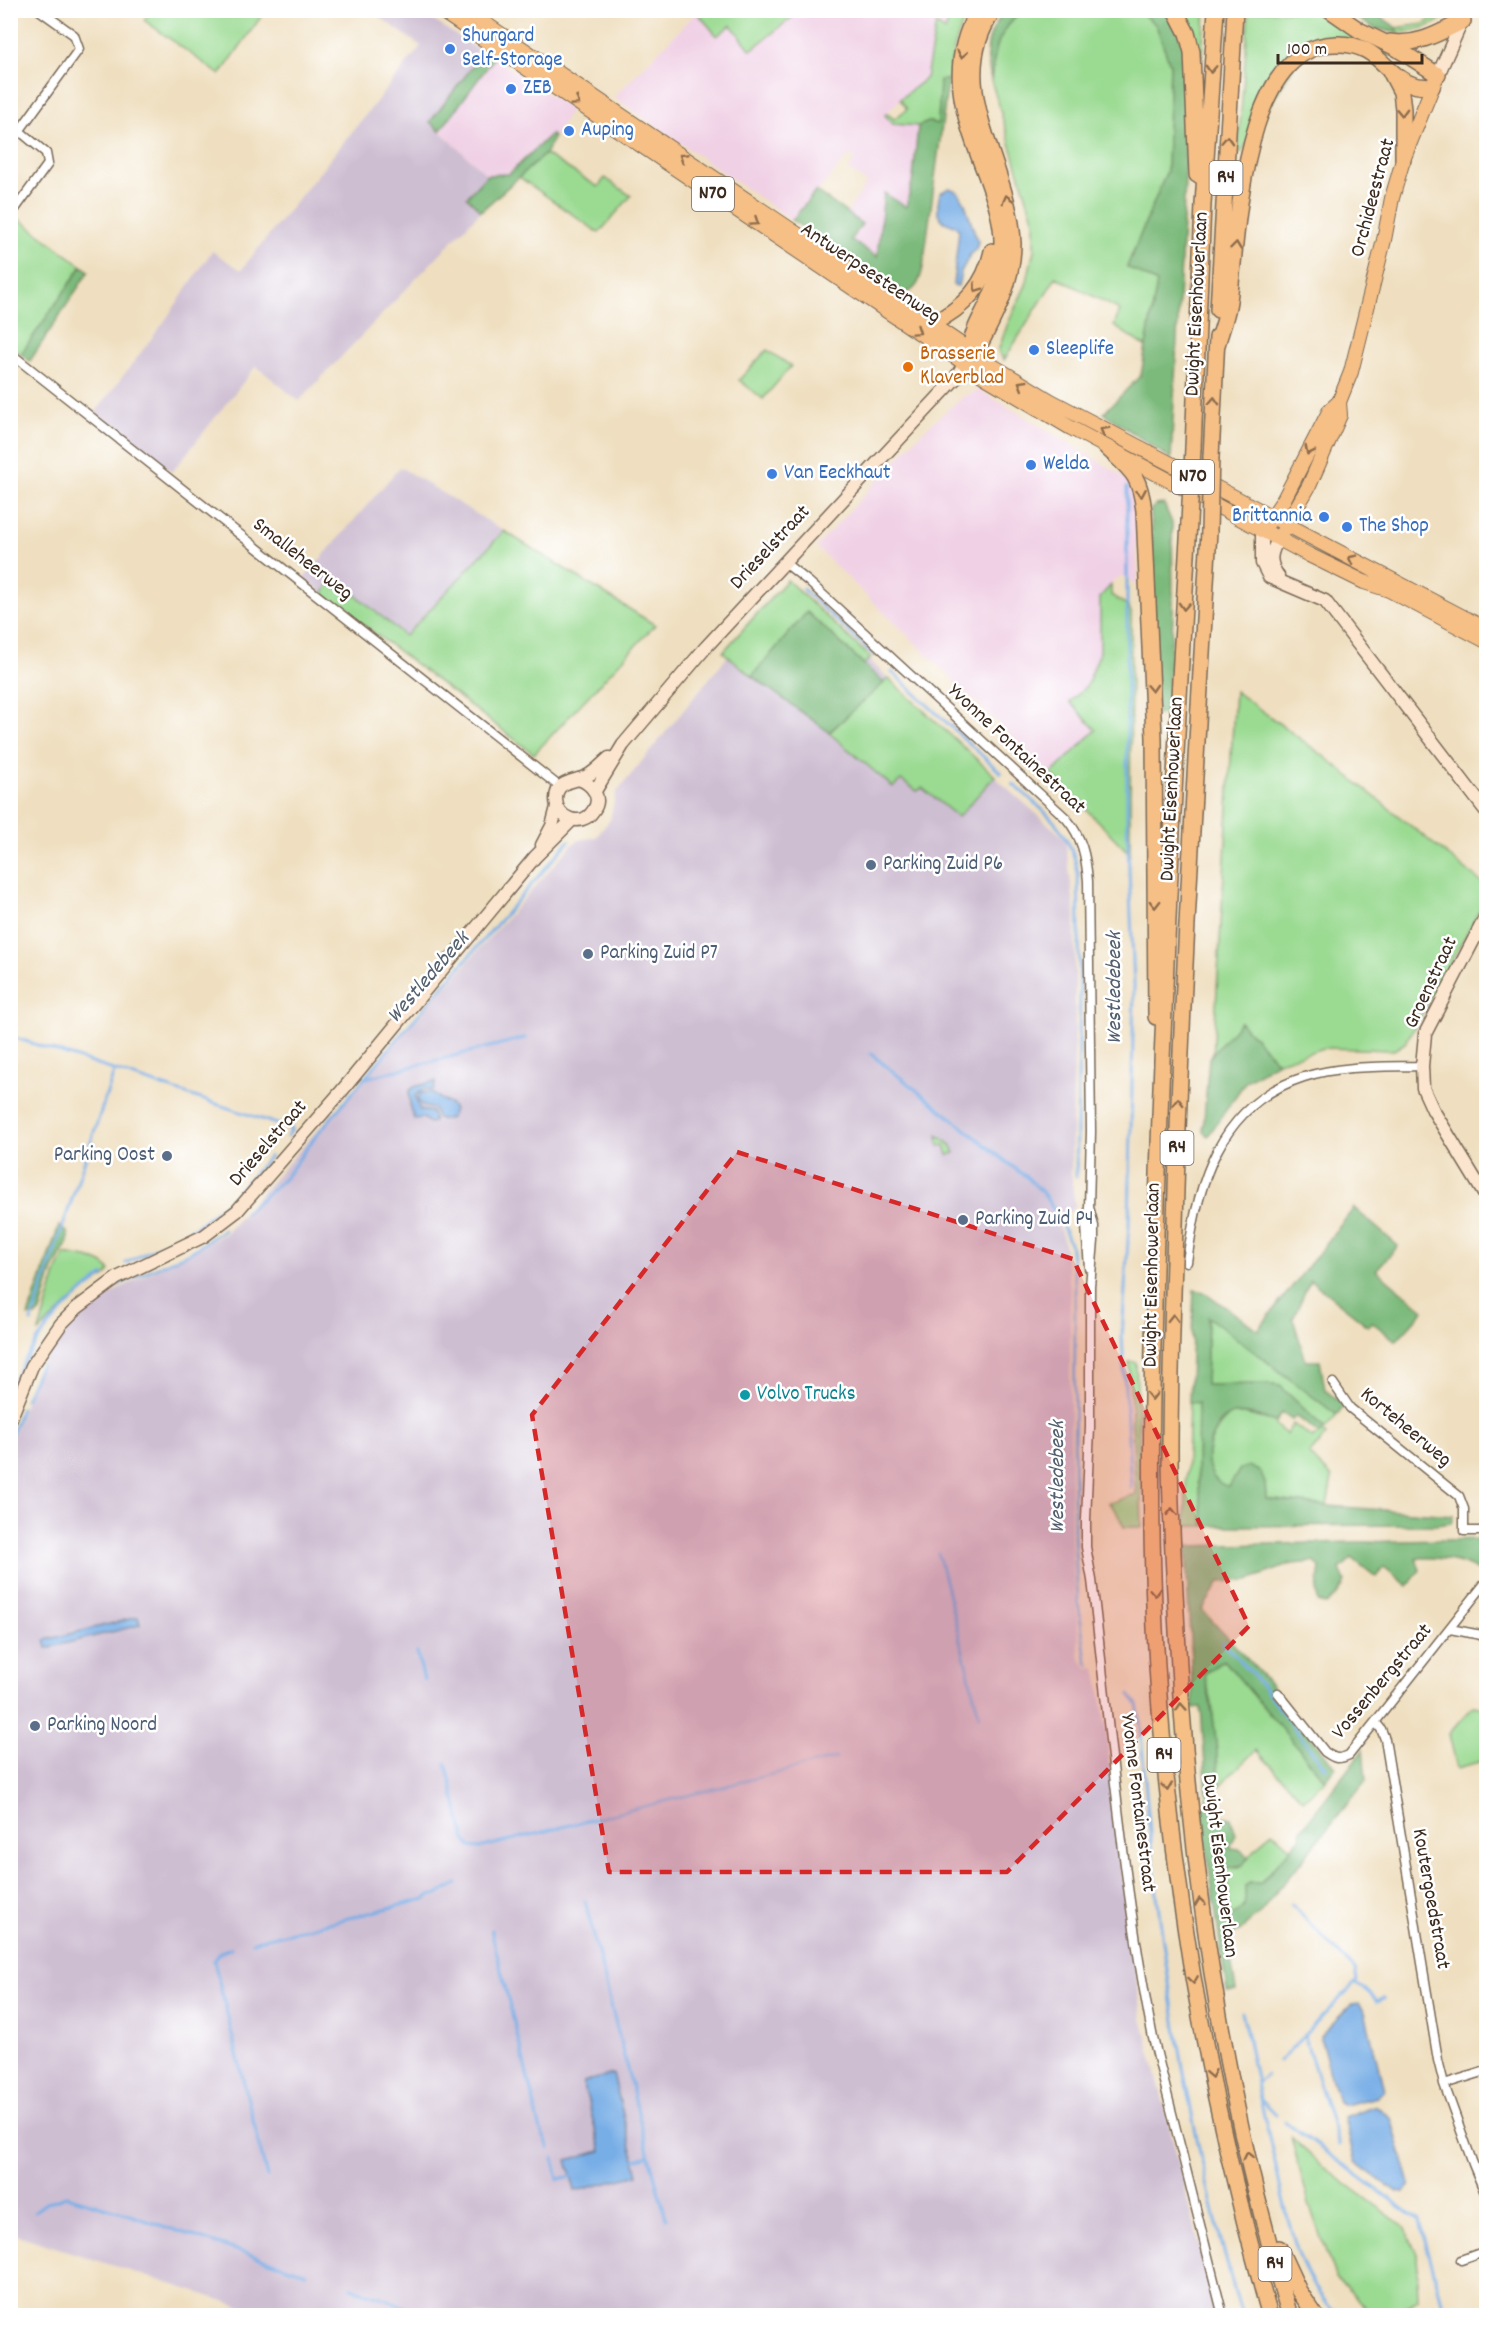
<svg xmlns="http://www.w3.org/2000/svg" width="1497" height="2326" font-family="Dekko,sans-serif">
	<rect width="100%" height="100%" fill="#fff"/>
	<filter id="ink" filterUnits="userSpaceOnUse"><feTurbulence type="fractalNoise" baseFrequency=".0167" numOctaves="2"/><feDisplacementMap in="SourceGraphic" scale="12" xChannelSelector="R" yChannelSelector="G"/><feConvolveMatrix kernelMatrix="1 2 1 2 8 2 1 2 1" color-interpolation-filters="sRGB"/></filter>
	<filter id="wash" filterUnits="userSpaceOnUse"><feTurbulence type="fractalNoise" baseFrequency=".008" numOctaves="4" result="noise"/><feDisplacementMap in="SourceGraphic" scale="24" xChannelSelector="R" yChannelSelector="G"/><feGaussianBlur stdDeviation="1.35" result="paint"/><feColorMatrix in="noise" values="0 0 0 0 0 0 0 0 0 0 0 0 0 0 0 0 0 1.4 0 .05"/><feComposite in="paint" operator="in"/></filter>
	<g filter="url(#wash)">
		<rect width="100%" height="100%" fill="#efdfc0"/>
		<!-- built -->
		<path fill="#f0d0e5" d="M800,11H952L945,31L935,25L926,78L900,99L885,115L893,124L918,126L913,178L906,208L884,193L877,257L851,240L862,224L847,213L867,183L848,169L855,159L849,155L792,220L614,97L697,12L717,36L731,24L751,50Z
			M494,58L571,109L554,137L551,134L508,174L487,175L440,131Z
			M979,390L1112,469L1134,485L1138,587L1131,579L1122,577L1115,579L1100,597V652L1087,685L1071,702L1097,730L1051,774L816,547L924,430L964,396Z"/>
		<!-- industrial -->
		<path fill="#cebed2" d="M371,11H419L483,53L430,122L487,175L467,197L481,211L299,401L256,366L172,472L95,413L164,322L212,251L241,270L421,46Z
			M400,467L504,531L405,637L335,577L323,594L304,578Z
			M789,581L936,725L1065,839L1075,913V1009L1071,1172L1075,1206L1058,1223L1064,1243L1070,1284L1071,1538L1080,1658L1087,1668L1096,1667L1106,1726L1114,1813L1142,2018L1217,2315H268L11,2233L10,1448L29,1390L49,1348L84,1311L119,1289L225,1234L573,844L580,840L596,837L610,820L616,793Z"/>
		<!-- green -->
		<path fill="#9ada91" stroke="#6a8258" stroke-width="1.5" d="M150,11V10L265,11L220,75L144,20Z
			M696,11H800L751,50L731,25L717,36Z
			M952,11H968C957,34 951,55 948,80L940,81L938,124L929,122L918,126L893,124L885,115L887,113L894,119L907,109L900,99L926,78L936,24L945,31Z
			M1021,11H1139L1156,25L1170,64L1167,171L1127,267L1157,283L1146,347L1114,326L1120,310L1056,277L1004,360L998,351L1008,323L1026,285L1034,250V222L991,80L995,52L1002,31Z
			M1184,11H1205L1202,57L1200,56L1195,32Z
			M1249,11H1320L1340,26L1391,53L1389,56L1372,45L1331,39H1320L1306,46L1241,153L1238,151Z
			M1442,11H1452C1434,27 1421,30 1398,33L1397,28L1424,24Z
			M545,154L598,187L605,178L631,196L599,233L519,177Z
			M18,218L82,266L21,354L11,346L10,227Z
			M767,350L791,366L763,399L739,380Z
			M504,531L655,625L534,754L323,594L334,577L405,636Z
			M787,580L871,658L864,664L807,612L752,676L723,652Z
			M1111,585V595L1128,606L1131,612L1130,854L1051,774L1096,730L1070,702L1087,685L1100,652V597Z
			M888,678L995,776L958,817L922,788L917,791L901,780L893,787L829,733Z
			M1235,691L1325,757L1486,886V898L1416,1025L1405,1043L1394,1050L1324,1048L1278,1062L1240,1022L1213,1056Z
			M938,1135L952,1146L955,1153L948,1155L945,1145L939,1146Z
			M65,1254C79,1257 103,1258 110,1271L107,1275L79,1294L39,1331L57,1270Z
			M1208,1316L1337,1415L1325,1429L1280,1386L1264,1384L1206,1385Z
			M1129,1362H1136L1142,1527H1124L1116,1511L1109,1503C1119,1501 1126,1495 1136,1495Z
			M1189,1402H1198L1197,1472L1204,1526H1185Z
			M1232,1414H1244L1276,1422L1275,1425L1286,1434L1293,1424L1312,1438L1322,1432L1326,1435L1309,1455L1332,1477L1327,1506L1266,1499L1265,1483L1240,1469L1229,1487C1192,1477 1209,1429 1232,1414Z
			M1224,1660L1325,1780L1303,1800L1256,1750L1219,1786L1212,1703L1204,1674Z
			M1473,1706L1486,1708V1760L1457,1768L1449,1734Z
			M1272,1831L1291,1848L1260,1883H1250L1245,1886L1246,1905L1236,1915L1229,1916L1227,1879L1224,1868L1240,1867Z
			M1291,2137L1322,2166L1404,2226L1417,2253L1419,2299L1394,2315H1375L1335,2277L1309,2204Z"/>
		<!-- forest -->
		<path fill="#7bba7b" stroke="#5b724c" stroke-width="1.5" d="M1004,11H1021C996,37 996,45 991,80C985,46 985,40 1004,11Z
			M1139,11H1164L1178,32L1184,48L1186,67L1185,180L1171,459L1104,413L1141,375L1157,283L1127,267L1167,171L1170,64L1156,25Z
			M1345,11H1372L1397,28L1398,33L1374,28Z
			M483,53L494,58L440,131L430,122Z
			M940,80H948L923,267C920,281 916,293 901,294L792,220L816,191L862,224L851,240L877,257L884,193L906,207L913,178L918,126L929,122L938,124Z
			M551,134L554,137L545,154L481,211L467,197L487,175L509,174Z
			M82,266L89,271L30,361L21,354Z
			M1164,504L1172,523L1173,616L1167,715L1157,714L1151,509L1156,505Z
			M807,612L884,683L829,732L752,676Z
			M1240,1022L1278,1062L1246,1081L1208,1136L1203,1132L1209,1058Z
			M1354,1208L1398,1246L1376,1270L1424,1310L1396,1341L1372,1322L1368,1326L1310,1280L1293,1319L1306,1361H1320L1325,1390L1344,1405L1337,1415L1208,1317L1206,1385L1264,1384L1280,1386L1325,1429L1320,1434L1296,1416L1292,1420L1282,1413L1276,1422C1263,1418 1248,1412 1234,1414C1210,1418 1192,1477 1229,1487L1240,1469L1249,1466L1261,1472L1265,1483L1266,1499L1328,1506L1453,1515L1451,1523L1436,1525L1204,1526L1197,1472L1198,1403L1189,1402L1194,1290L1204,1292L1258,1330Z
			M59,1226L68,1233V1242L52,1271L40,1312L36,1316H28Z
			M1486,1539V1572L1484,1575C1464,1560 1439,1557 1416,1558L1420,1570L1408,1586L1384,1567L1376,1577L1352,1558L1340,1569L1345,1582C1341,1590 1335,1601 1325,1604L1318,1602L1317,1591L1320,1567L1314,1562L1292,1564L1248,1580L1220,1582L1202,1610L1262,1675L1335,1767L1325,1780L1224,1660L1204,1673C1216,1721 1221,1771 1216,1819L1227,1817L1231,1818L1236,1835L1231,1844V1848L1239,1849L1248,1856L1243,1865L1224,1868L1227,1879L1229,1916C1248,1912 1245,1901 1245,1886L1250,1883H1261L1301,1836V1830L1363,1750L1366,1781L1259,1914L1237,1933L1227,1937L1236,1990L1227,1991L1202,1817L1207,1796L1201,1707L1193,1708L1186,1546Z"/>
		<!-- water -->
		<path fill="#78aee6" stroke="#5a6c82" stroke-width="1.5" d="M949,188L957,191L964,201L978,242L976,249L970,255L961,272L958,286L953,285L959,230L955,225C935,223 936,209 940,193Z
			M436,1081L434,1090L424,1089L415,1096L420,1110L432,1112L434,1122L429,1123L423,1118L414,1119L410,1108L409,1091L414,1087Z
			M430,1092L451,1105L454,1109L451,1118C446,1120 441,1121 436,1117L435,1110C428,1106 419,1109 418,1098L421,1093Z
			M138,1617L140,1625L47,1648L45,1640Z
			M1359,2004L1365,2012L1384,2090L1377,2097L1344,2105L1338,2102L1320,2036L1351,2005Z
			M613,2074L638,2175L575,2191L567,2160L601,2151L583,2082Z
			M1373,2106L1380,2109L1391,2118L1410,2184L1404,2193L1396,2192L1355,2162L1344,2117Z"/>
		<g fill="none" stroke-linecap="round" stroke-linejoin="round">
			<!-- stream -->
			<path stroke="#78aee6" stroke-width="3" d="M1127,487V824L1134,985L1129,1224L1122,1336L1131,1488
				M803,589L874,655
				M892,672L1001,773
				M1013,784C1045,812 1071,829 1078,874L1080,995L1076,1177
				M10,1036L292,1129L287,1137
				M871,1054L1018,1171L1027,1177L1043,1193L1059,1218L1070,1243L1075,1283L1074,1535L1078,1600L1086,1660L1089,1665
				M366,1078L525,1038
				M231,1199L270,1156
				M245,1213L285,1178L315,1137L399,1037L569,841
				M126,1263L196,1227L226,1203
				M115,1286L191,1252L224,1230
				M31,1322L114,1072
				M61,1334L88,1306
				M10,1392C29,1342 61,1307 104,1275
				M25,1399L41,1364
				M10,1440L21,1408
				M938,1553L979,1715
				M1222,1642L1252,1673L1325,1768
				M417,1653L424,1680
				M1130,1694L1137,1705L1140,1720C1155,1921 1184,2122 1242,2316
				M446,1763L465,1840L471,1847L479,1848L836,1758
				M585,1901L649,2156L635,2160
				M491,1930L541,2131L550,2149
				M252,1942L425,1899L429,1896L438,1894L457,1884
				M231,1948L221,1952L214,1961L267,2177
				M1355,1984L1365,1989L1377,2001L1384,1999
				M1242,2012L1257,2083
				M1304,2035L1339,2145
				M1279,2061L1357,1981L1355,1970L1291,1904
				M1266,2075L1257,2083L1260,2099L1276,2115
				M1260,2099C1267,2128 1274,2157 1280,2186C1292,2236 1300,2278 1338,2316
				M1285,2122L1420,2221L1446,2316
				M649,2156L666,2218
				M553,2158L558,2179L572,2176
				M35,2211L46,2203L66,2196L114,2210
				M117,2211L306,2273
				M352,2288L390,2300L417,2313"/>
		</g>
	</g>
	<g filter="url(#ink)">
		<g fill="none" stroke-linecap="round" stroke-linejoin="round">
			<!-- street casing -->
			<g stroke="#7a6957" stroke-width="11">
				<path id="street" d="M10,123L46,153L48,164L10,216
					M20,130L79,49L74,35L39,10
					M10,353L560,787
					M784,562L809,582L1066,818C1082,837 1086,856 1088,881L1091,1131L1089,1207L1086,1226L1089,1268
					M1089,1207L1094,1226V1241L1090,1286V1427L1086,1520V1547L1092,1580C1110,1732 1123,1887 1153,2038L1223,2316
					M1187,1262C1197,1184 1219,1104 1304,1077C1341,1065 1383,1067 1422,1066
					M1333,1383L1350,1408L1459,1496L1464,1509V1531H1486
					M1450,1629L1486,1636
					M1278,1693L1325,1752C1335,1759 1338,1760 1349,1755L1486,1582
					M1376,1723L1381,1729L1385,1739L1438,2060L1444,2084L1486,2071
					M1444,2084L1473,2164L1486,2195
					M1461,2260L1486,2251"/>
			</g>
			<!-- secondary casing -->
			<g stroke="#7a6957" stroke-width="15">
				<path id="secondary" d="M1438,75L1467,10
					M1264,530L1262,536V563L1269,577L1325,601L1486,811
					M1278,576C1268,561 1270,553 1279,538
					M578,779C592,783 603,798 593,811C582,828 556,819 556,799C556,780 575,782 587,776C595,772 602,764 609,758
					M595,791L623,745L706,647L929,407L955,379L969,356
					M542,845L552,826L557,807
					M1486,916L1425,1034L1422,1066L1423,1088L1433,1110L1486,1197
					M10,1420L32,1366L61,1324L77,1308L117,1278L204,1236L237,1211L340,1093L535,857L572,820"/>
			</g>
			<!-- primary casing -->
			<g stroke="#7a6957" stroke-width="16">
				<path id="primary" d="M440,10L985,377L1071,428L1309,555L1364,582L1389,590L1486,641
					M465,10L993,366L1051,401L1486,629
					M1268,523L1284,499L1330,410L1339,402
					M1283,531L1309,486L1340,415L1339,402L1351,372L1384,240L1392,198L1403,160L1436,78"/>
			</g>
			<!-- highway casing -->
			<g stroke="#7a6957" stroke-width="18">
				<path id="highway" d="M1175,10L1187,33L1192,52L1197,175
					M1330,10L1359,30L1396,48L1438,75
					M1390,42C1418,46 1439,33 1463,21
					M1390,71L1401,92L1403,109V160
					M1218,310L1235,10
					M931,324C963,309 985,286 992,251
					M1217,345C1221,331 1227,316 1229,301C1238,235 1241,45 1336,44C1380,43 1383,75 1414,85C1420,87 1427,86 1432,87
					M971,346C972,331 982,316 988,303C997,284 1002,261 1002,241C1002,219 994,198 987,178C965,119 944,70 978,10
					M972,352L978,348C995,316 1013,282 1013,244C1011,164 940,86 994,10
					M1107,448C1132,471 1140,475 1144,511L1154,738L1156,1017
					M1193,448L1203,204L1216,10
					M1211,457L1217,337
					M1189,522C1176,739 1165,957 1158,1174C1152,1352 1146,1531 1160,1709C1176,1915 1213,2117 1270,2316
					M1209,531C1196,763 1181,994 1175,1225C1173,1301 1170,1376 1170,1451C1170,1511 1174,1571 1177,1631C1189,1863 1222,2093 1290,2316
					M1279,2248L1299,2291L1316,2316"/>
			</g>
			<!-- street -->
			<use href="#street" stroke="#fff" stroke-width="8"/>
			<!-- secondary -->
			<use href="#secondary" stroke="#fbe5cf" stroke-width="12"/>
			<!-- primary -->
			<use href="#primary" stroke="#f5bf86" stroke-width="14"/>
			<!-- highway -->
			<use href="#highway" stroke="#f5bf86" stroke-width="15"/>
			<!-- highway-bridge casing -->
			<g stroke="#7a6957" stroke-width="18" stroke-linecap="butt">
				<path id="highway-bridge" d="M1189,522L1193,448
					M1209,531L1211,457"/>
			</g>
			<!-- highway-bridge -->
			<use href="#highway-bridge" stroke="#f5bf86" stroke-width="15"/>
		</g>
		<!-- one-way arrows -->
		<defs><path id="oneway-chevron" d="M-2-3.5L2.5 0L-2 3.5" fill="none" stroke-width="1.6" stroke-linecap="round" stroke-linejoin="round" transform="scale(1.5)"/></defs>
		<g stroke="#8f6d4d">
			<use href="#oneway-chevron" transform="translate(962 54) rotate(101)"/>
			<use href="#oneway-chevron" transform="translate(1211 69) rotate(93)"/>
			<use href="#oneway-chevron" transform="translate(576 102) rotate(34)"/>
			<use href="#oneway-chevron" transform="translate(1402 112) rotate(88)"/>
			<use href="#oneway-chevron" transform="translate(1227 140) rotate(-87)"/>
			<use href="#oneway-chevron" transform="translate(683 157) rotate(-146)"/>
			<use href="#oneway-chevron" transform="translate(1007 199) rotate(-105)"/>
			<use href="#oneway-chevron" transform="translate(755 222) rotate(34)"/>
			<use href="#oneway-chevron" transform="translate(1236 246) rotate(-83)"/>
			<use href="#oneway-chevron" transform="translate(977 288) rotate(126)"/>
			<use href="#oneway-chevron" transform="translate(917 331) rotate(34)"/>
			<use href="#oneway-chevron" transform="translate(1022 384) rotate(-149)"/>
			<use href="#oneway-chevron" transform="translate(1214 401) rotate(-87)"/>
			<use href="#oneway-chevron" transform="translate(1104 431) rotate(-151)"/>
			<use href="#oneway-chevron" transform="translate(1309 451) rotate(117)"/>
			<use href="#oneway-chevron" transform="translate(1141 493) rotate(80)"/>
			<use href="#oneway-chevron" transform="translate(1352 559) rotate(-153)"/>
			<use href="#oneway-chevron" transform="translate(1184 606) rotate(93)"/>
			<use href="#oneway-chevron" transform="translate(1152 688) rotate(87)"/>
			<use href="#oneway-chevron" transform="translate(1155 904) rotate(90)"/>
			<use href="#oneway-chevron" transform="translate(1178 1102) rotate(-89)"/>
			<use href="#oneway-chevron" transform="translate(1173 1318) rotate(-89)"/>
			<use href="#oneway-chevron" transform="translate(1152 1396) rotate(90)"/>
			<use href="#oneway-chevron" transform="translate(1172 1512) rotate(-91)"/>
			<use href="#oneway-chevron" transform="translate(1155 1592) rotate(88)"/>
			<use href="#oneway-chevron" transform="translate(1181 1707) rotate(-94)"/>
			<use href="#oneway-chevron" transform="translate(1167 1787) rotate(84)"/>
			<use href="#oneway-chevron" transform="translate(1200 1902) rotate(-98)"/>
			<use href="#oneway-chevron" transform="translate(1193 1980) rotate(81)"/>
			<use href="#oneway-chevron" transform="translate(1211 2074) rotate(79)"/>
			<use href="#oneway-chevron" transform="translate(1248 2156) rotate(-103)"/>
		</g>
	</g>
	<!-- marked area -->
	<path fill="#d62828" fill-opacity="0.2" stroke="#d62828" stroke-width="4.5" stroke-dasharray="12 8" stroke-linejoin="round" d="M737,1152L1073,1259L1249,1626L1007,1872H609L532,1415Z"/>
	<!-- markers -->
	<g fill="#3f7fe0" stroke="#fff" stroke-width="2">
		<circle cx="450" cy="49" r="6"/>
		<circle cx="511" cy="89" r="6"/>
		<circle cx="569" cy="131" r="6"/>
		<circle cx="1034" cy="350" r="6"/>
		<circle cx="1031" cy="465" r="6"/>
		<circle cx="772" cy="474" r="6"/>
		<circle cx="1324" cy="517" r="6"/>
		<circle cx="1347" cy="527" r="6"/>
	</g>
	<circle fill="#e8710a" stroke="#fff" stroke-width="2" cx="908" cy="367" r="6"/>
	<g fill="#5c6f8a" stroke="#fff" stroke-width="2">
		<circle cx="871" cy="865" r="6"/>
		<circle cx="588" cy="954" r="6"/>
		<circle cx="167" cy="1156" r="6"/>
		<circle cx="963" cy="1220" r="6"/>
		<circle cx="35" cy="1726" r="6"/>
	</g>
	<circle fill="#0f9aa8" stroke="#fff" stroke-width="2" cx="745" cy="1395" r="6"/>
	<g text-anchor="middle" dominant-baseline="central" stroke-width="5" stroke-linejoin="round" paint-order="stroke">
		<!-- shield labels -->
		<g fill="#fff" stroke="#766a62" stroke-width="1.5">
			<rect x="1209.5" y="161" width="33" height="34" rx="4.5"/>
			<rect x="692" y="177" width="42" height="34" rx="4.5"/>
			<rect x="1172" y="460" width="42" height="34" rx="4.5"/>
			<rect x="1160.5" y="1131" width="33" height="34" rx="4.5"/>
			<rect x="1147.5" y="1738" width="33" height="34" rx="4.5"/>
			<rect x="1258.5" y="2247" width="33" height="34" rx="4.5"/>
		</g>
		<g font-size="20" font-weight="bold" fill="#3b2a1e">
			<text x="1226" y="178">R4</text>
			<text x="713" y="194">N70</text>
			<text x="1193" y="477">N70</text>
			<text x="1177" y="1148">R4</text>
			<text x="1164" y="1755">R4</text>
			<text x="1275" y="2264">R4</text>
		</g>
		<!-- shop labels -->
		<g font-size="21" fill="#366cbe" stroke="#fff" text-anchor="start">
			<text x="462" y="37">Shurgard<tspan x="462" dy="24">Self-Storage</tspan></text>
			<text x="523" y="89">ZEB</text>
			<text x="581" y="131">Auping</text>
			<text x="1046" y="350">Sleeplife</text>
			<text x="1043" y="465">Welda</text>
			<text x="784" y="474">Van Eeckhaut</text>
			<text x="1312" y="517" text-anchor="end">Brittannia</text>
			<text x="1359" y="527">The Shop</text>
		</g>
		<!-- street labels -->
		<g font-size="21" fill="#3b2a1e" stroke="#fff">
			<text transform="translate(1374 198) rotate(-75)">Orchideestraat</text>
			<text transform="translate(870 274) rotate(34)">Antwerpsesteenweg</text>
			<text transform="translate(1198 304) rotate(-87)">Dwight Eisenhowerlaan</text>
			<text transform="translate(771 548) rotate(-47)">Drieselstraat</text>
			<text transform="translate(302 560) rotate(38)">Smalleheerweg</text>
			<text transform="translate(1016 750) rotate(43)">Yvonne Fontainestraat</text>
			<text transform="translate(1173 789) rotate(-87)">Dwight Eisenhowerlaan</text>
			<text transform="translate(1432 983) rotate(-65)">Groenstraat</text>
			<text transform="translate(269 1144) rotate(-49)">Drieselstraat</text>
			<text transform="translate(1153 1275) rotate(-89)">Dwight Eisenhowerlaan</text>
			<text transform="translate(1405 1428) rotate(40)">Korteheerweg</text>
			<text transform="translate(1383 1682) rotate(-50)">Vossenbergstraat</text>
			<text transform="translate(1137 1803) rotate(83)">Yvonne Fontainestraat</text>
			<text transform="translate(1219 1866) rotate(83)">Dwight Eisenhowerlaan</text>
			<text transform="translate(1430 1899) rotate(80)">Koutergoedstraat</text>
		</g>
		<!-- food labels -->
		<g font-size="21" fill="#c56008" stroke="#fff" text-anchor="start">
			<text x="920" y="355">Brasserie<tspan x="920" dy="24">Klaverblad</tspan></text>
		</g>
		<!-- service labels -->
		<g font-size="21" fill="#4e5e75" stroke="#fff" text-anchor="start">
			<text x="883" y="865">Parking Zuid P6</text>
			<text x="600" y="954">Parking Zuid P7</text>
			<text x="155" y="1156" text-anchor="end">Parking Oost</text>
			<text x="975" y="1220">Parking Zuid P4</text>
			<text x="47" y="1726">Parking Noord</text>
		</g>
		<!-- culture labels -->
		<g font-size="21" fill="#0d838f" stroke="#fff" text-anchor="start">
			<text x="757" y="1395">Volvo Trucks</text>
		</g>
		<!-- water labels -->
		<g font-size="22" font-style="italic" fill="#535f6e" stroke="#fff">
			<text transform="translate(429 978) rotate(-49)">Westledebeek</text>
			<text transform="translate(1115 988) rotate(-90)">Westledebeek</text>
			<text transform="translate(1058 1477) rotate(-90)">Westledebeek</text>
		</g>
	</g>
	<!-- margin -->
	<rect width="1497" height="2326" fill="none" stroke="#fff" stroke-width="36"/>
	<!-- scale -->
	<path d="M1278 54v9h144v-9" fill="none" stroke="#3b2a1e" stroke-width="3"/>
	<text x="1287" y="54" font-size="18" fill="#3b2a1e" stroke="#ffffff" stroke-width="4.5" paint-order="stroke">100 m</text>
</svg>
